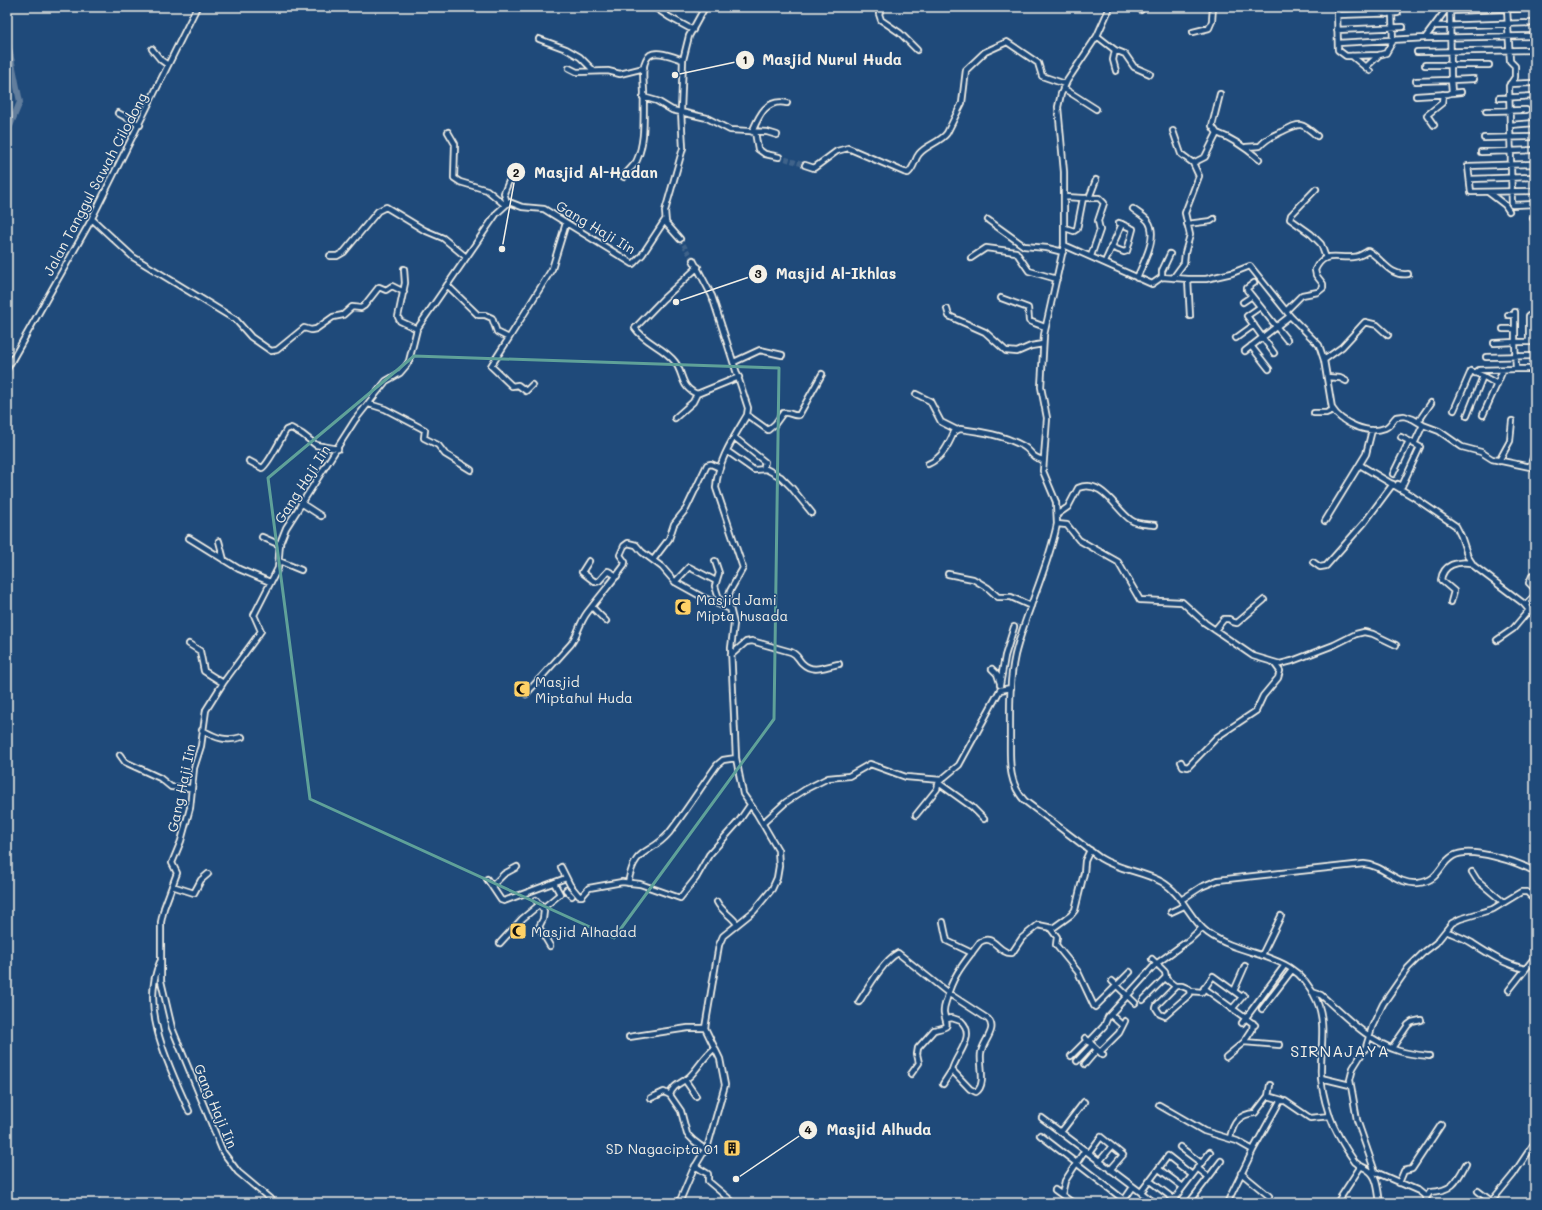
<svg xmlns="http://www.w3.org/2000/svg" width="1542" height="1210" font-family="Mali,sans-serif">
	<rect width="100%" height="100%" fill="#1f4a7a"/>
	<filter id="ink" filterUnits="userSpaceOnUse"><feTurbulence type="fractalNoise" baseFrequency=".025" numOctaves="2"/><feDisplacementMap in="SourceGraphic" scale="8" xChannelSelector="R" yChannelSelector="G"/><feConvolveMatrix kernelMatrix="1 2 1 2 8 2 1 2 1" color-interpolation-filters="sRGB"/></filter>
	<g filter="url(#ink)">
		<g fill="none" stroke-linecap="round" stroke-linejoin="round">
			<!-- stream -->
			<path stroke="#9cacbb" stroke-width="1" d="M95,1203L100,1198"/>
			<!-- river -->
			<path stroke="#627e9d" stroke-width="6" d="M7,38L20,102L10,126L7,129"/>
			<!-- minor-tunnel -->
			<path stroke="#3f638a" stroke-width="4.5" stroke-dasharray="4.5 2" stroke-linecap="butt" d="M779,157L805,165
				M680,239L693,260"/>
			<!-- minor casing -->
			<g stroke="#f4f1e8" stroke-width="8">
				<path id="minor" d="M654,7L669,17L693,30
					M882,7L879,14L881,20L900,33L917,50
					M1110,7L1097,36L1067,81L1061,94L1058,107L1064,172V245L1044,335L1041,387L1047,418L1043,471L1056,502L1057,524C1048,569 1026,611 1015,655C1009,682 1010,711 1010,738C1010,761 1008,783 1025,801L1100,858C1119,870 1142,871 1162,882C1183,894 1189,919 1208,933C1246,960 1295,949 1317,1001C1326,1022 1321,1045 1321,1067C1320,1084 1324,1099 1329,1114C1335,1131 1345,1148 1355,1162C1359,1166 1364,1167 1368,1170C1378,1176 1378,1192 1380,1203
					M1138,7L1141,10
					M1385,7L1387,14
					M1507,7V9L1535,8
					M1337,9L1338,50L1346,56L1379,55L1386,53L1393,41L1392,14
					M1450,9L1451,80L1474,79
					M1450,11L1507,9L1510,61L1515,66V77L1509,86L1512,205L1535,204
					M1337,15L1398,13
					M1435,26L1535,23
					M1337,30L1403,27
					M1193,32L1209,28L1212,21L1213,7
					M1097,36L1115,50L1113,60L1116,71
					M1425,38L1535,36
					M539,39L566,49L580,57L594,71
					M1338,43L1425,38L1448,7
					M152,49L161,60L168,65
					M1115,50L1125,54L1134,67L1150,74
					M1417,52L1535,50
					M1352,56L1370,71
					M1425,65H1489
					M1366,67L1379,55
					M569,68L577,72L608,71L620,74L644,68
					M1510,84L1533,83
					M1063,88L1096,109
					M1451,93L1461,92
					M1416,96L1448,94L1452,92L1451,80L1416,81
					M643,97L657,101L672,110L707,118L730,130L767,132L777,135
					M1499,98L1534,96
					M1486,111L1526,110
					M118,113L140,125
					M1434,125L1427,115L1442,103L1443,94
					M1510,125L1535,123
					M448,132L455,144L454,178L460,182L487,190L505,205
					M752,132C759,116 766,98 787,103
					M755,132L758,149L765,154L779,157
					M1217,133L1212,126L1220,94
					M1484,138L1535,137
					M1246,147L1260,146C1266,139 1272,136 1281,132C1300,123 1300,121 1317,136
					M1481,152L1535,150
					M1193,163L1205,157L1217,133C1234,139 1246,148 1259,159
					M1535,164L1468,166L1471,192L1535,191
					M805,165L814,168L837,151L848,148L904,172L908,173C915,167 914,160 919,154C926,145 941,142 947,133L962,103L966,70L985,52L1007,42L1038,63L1042,76L1065,84
					M624,177C627,170 634,167 637,160C646,140 643,115 644,93C644,83 640,62 650,55C658,50 674,57 683,60
					M1470,179L1535,177
					M1316,189L1291,215L1290,219L1311,234L1321,244L1326,258
					M1488,192L1505,205L1509,211
					M1083,198H1099L1104,203L1098,221L1100,230L1091,256
					M1089,198L1096,180
					M507,203L504,193L512,174
					M1133,209C1138,213 1144,216 1148,221C1159,236 1143,263 1137,278
					M1533,218H1535
					M92,219L133,257L236,320L251,337L271,351L277,350L304,328L311,330L316,329L333,317L343,315L352,307L361,308L364,306L379,287L386,290L392,286L404,292
					M988,220L1024,246L1047,248L1063,252
					M1187,224L1211,221L1214,219
					M1065,228L1074,231L1077,229L1083,198L1065,197
					M680,239L666,223L665,211L683,148L681,111L683,60L689,36L705,7
					M1064,245L1152,284L1162,277L1188,279H1206L1232,273L1250,266L1290,316L1319,345L1324,360L1332,408C1341,423 1368,435 1385,428C1390,426 1392,421 1396,417L1404,416L1413,419L1423,425L1439,431L1462,447L1481,452L1492,459L1535,468
					M1111,247L1124,252L1127,251L1133,229L1119,223
					M330,256H337L344,252L378,211L386,207L424,230L443,238L466,257
					M971,258L986,248L1016,252L1029,271L1057,279
					M1105,262L1122,224
					M404,269L405,283L398,317L400,321L417,329
					M1162,277V271L1170,254
					M1173,278L1184,263L1185,253L1190,235L1185,213L1199,176L1193,163L1181,154L1173,131
					M1188,279L1190,316
					M1254,283L1247,288V290L1287,340
					M447,285L478,315H485L492,318L497,332L509,338L552,269L566,223
					M1001,298L1028,308L1029,321L1045,327
					M1243,302L1252,296
					M1260,307L1247,316L1274,353
					M947,309L949,316L985,332L1006,351L1017,352L1031,346L1043,344
					M1286,311L1302,295L1318,292L1323,288V284L1316,275L1315,270C1324,250 1337,259 1353,257C1359,257 1363,254 1368,251C1382,258 1389,277 1408,274
					M1508,315H1515
					M1529,316V342
					M1503,329H1515
					M509,338L491,366L512,386L518,385L526,391L532,385
					M1236,338L1254,325
					M1494,343L1515,342V312
					M1251,346L1269,369
					M1245,351L1290,316
					M1486,357L1535,356
					M1324,360L1342,347L1365,322L1377,325L1388,335
					M734,362L760,350L782,355
					M7,369L89,224L197,7
					M1516,369H1535
					M1475,373L1479,370L1516,369L1515,342H1535
					M1483,376L1497,384L1503,370
					M1327,377L1340,378L1346,381
					M697,394C680,387 684,374 675,362C664,347 645,343 635,328L663,299L698,267
					M916,394L930,401L941,422L957,430
					M369,404L385,409L425,430L424,438L438,445L445,454L471,470
					M1454,410L1471,371L1483,376L1467,416
					M1314,413H1326L1333,410
					M747,415L768,430L775,424L783,413C789,411 793,417 799,415L822,374
					M1483,415L1497,384
					M675,418L693,402L697,394L739,377
					M1418,422L1431,403
					M734,437L765,462L763,469
					M1401,437L1411,442
					M727,451L754,470L766,469L781,477L791,487L812,513
					M249,461L262,468C268,465 282,437 286,430L291,428L302,434L316,445L338,449
					M1499,461L1510,441L1512,421
					M928,464C942,458 948,446 954,432L960,429C983,432 1003,435 1023,446C1032,451 1030,457 1043,460
					M1360,465L1412,496L1456,526L1461,536L1468,557L1474,566L1523,603L1535,617
					M1530,467L1535,452
					M1393,474L1409,441
					M1398,484L1402,486L1420,447L1414,444L1423,425
					M301,503L321,516
					M1058,514L1068,507L1078,488C1102,478 1116,510 1131,520C1137,525 1148,524 1155,525
					M1325,521L1366,454L1372,430
					M1057,524L1067,525L1079,540L1118,562L1140,600L1182,602L1205,623L1253,656L1280,664L1292,661L1334,645L1356,634L1364,632L1373,634L1396,645
					M262,537L280,545
					M189,538L239,569L270,582
					M219,541L224,560
					M653,560L669,539L674,524L686,509L707,465L711,464L720,468
					M279,561L301,570
					M589,561L582,572L595,582L599,581L608,571L617,576
					M715,561L719,573L715,586L721,605
					M1313,562L1320,567L1326,566L1364,523L1393,484
					M948,574L973,579L988,588L998,597H1011L1031,606
					M1532,576L1529,583L1535,589
					M675,582L689,567L716,581
					M1451,602L1454,591L1441,580C1443,564 1458,561 1471,563
					M1526,605L1535,595
					M592,607L606,621
					M1215,630L1224,619H1229L1233,622L1237,623L1264,600
					M1497,640L1513,629L1529,610
					M189,644L200,651L204,671L223,683
					M731,655L746,642L752,641L791,652C797,654 798,659 802,663C813,674 826,666 839,664
					M992,669L997,674L1000,683
					M1000,685L1005,656L1014,627
					M526,694L571,644C578,634 580,622 587,613C599,597 612,582 624,566L625,562L620,555L624,546L628,543L636,545L642,552L662,567L675,582L704,598L728,608
					M202,730C216,738 226,742 242,737
					M120,755L125,762L160,778L171,787L192,788
					M1181,762L1183,766L1188,767L1217,737L1256,711L1263,696L1278,678L1280,671L1274,663
					M940,784L972,807L984,819
					M916,815L937,789L939,781
					M763,823L786,802L806,789L828,778L849,776L870,764L906,777L941,780L959,765L1000,690L1011,688
					M561,867L570,885L579,896H582L589,888L622,882L640,884L680,898L696,878L709,855L739,821L750,805
					M1472,872L1477,880L1503,902
					M487,879L501,900L504,901L566,878
					M628,883C635,845 650,856 669,833C686,811 701,787 717,765L723,760L736,758
					M172,886L194,893L201,880L208,874
					M492,886L504,874L517,867
					M566,890L572,896
					M536,900L544,911L543,919L539,927L550,946
					M1181,900L1201,887L1218,880L1364,864C1384,865 1396,885 1418,883C1440,881 1438,865 1453,856C1470,846 1519,862 1535,872
					M717,902C722,912 731,915 737,924
					M543,908L560,894L554,883
					M1171,912L1184,906
					M943,922L947,941L972,953
					M1051,929L1057,937L1056,945L1078,972L1094,1006
					M1446,931C1455,935 1464,938 1472,943C1489,954 1504,964 1525,969
					M500,943L522,919L540,904
					M1262,955L1281,916
					M160,962C139,1009 170,1068 189,1111
					M1165,978L1175,986
					M1112,981L1135,1003
					M1176,986H1182L1189,989L1190,994L1165,1016L1160,1014L1156,1008L1157,1005Z
					M1204,988L1255,1025
					M1509,990L1535,957
					M1190,991L1202,992L1213,976L1242,997
					M1234,991L1245,966
					M1312,992L1321,995C1344,1015 1369,1042 1399,1051C1408,1054 1419,1055 1429,1056
					M1143,1000L1166,977L1165,972L1152,959
					M859,1002C868,988 883,961 898,953L948,993L988,1019C998,1029 983,1041 981,1053C979,1063 987,1085 976,1092L970,1089L952,1070C956,1054 977,1036 961,1021L952,1018L947,1019
					M1095,1007L1130,972
					M1232,1009L1244,995
					M1262,1009L1292,970
					M1111,1015L1122,1025
					M1242,1023L1285,965
					M629,1037L688,1028H705
					M1085,1038L1103,1055
					M1089,1042L1104,1026L1108,1017L1156,964L1189,940L1202,928
					M1244,1042L1252,1030L1253,1023
					M1392,1048L1408,1025L1412,1022L1421,1020
					M1100,1052L1119,1033L1125,1021
					M1071,1056L1087,1040
					M1226,1057L1244,1042L1280,1045
					M1077,1061L1092,1045
					M1085,1064L1097,1050
					M911,1074L919,1063L917,1054L918,1048L934,1030C951,1026 947,1028 944,1013C943,1008 946,1002 947,998C953,974 966,961 980,942C994,933 998,954 1012,953L1022,938L1038,925L1053,928L1071,915L1075,910L1084,873L1085,861L1090,850
					M1321,1078L1350,1085
					M685,1080L696,1096
					M943,1084L952,1070
					M1268,1096L1282,1100
					M651,1098L664,1092L670,1095
					M1159,1105L1204,1131L1237,1141L1253,1150
					M1042,1118L1155,1203
					M1061,1132L1084,1102
					M1040,1135L1128,1203
					M1230,1138C1233,1123 1239,1114 1255,1113L1268,1096L1270,1085
					M1180,1147L1201,1163
					M706,1150L694,1141L687,1134L681,1111L670,1095C673,1084 683,1083 690,1076C699,1067 704,1056 715,1048
					M1089,1153L1101,1137L1123,1155L1110,1170
					M1099,1162L1112,1146
					M695,1166L708,1174V1181L734,1203
					M1197,1168L1209,1177
					M1159,1169L1183,1187
					M1373,1171L1419,1191L1424,1195L1428,1203
					M1375,1172L1357,1120L1350,1080L1353,1068L1366,1047L1372,1027L1383,1004L1408,968L1423,953L1436,943L1452,923L1460,919L1493,909L1521,892H1527L1535,900
					M1241,1173L1269,1196
					M1150,1181L1179,1203
					M1399,1183L1404,1171L1412,1169L1441,1125
					M1055,1190L1073,1203
					M1478,1191L1491,1201
					M1141,1192L1168,1156L1192,1175
					M1062,1194L1065,1181L1085,1150
					M1426,1198L1430,1192C1452,1191 1456,1183 1466,1164
					M1174,1199L1210,1152
					M1228,1201L1253,1150L1280,1101H1285L1310,1118L1330,1116
					M275,1203L238,1172L223,1152L172,1028L161,981V922L164,908L177,873L172,863L181,841L190,808L194,768L201,746L206,710L223,683L261,631L254,615L278,568L280,543L286,528L355,420L386,381L400,373L406,366L409,361L417,329L421,323L497,213L509,202L522,207L544,209L633,264L642,255L665,220
					M679,1203L693,1170L708,1145L725,1085L720,1059L705,1028L719,945L723,936L754,911L772,889L777,878L779,866L778,850L757,814L743,794L736,758L731,648L734,624L728,600L730,591L743,568L716,488C717,462 734,437 747,415L748,408L712,296L693,260
					M1122,1203L1133,1187
					M1189,1203L1221,1161
					M1337,1203L1361,1166
					M1490,1203L1513,1175L1535,1142"/>
			</g>
			<!-- minor -->
			<use href="#minor" stroke="#1f4a7a" stroke-width="4.5"/>
		</g>
	</g>
	<!-- marked area -->
	<path fill="none" stroke="#5fa199" stroke-width="3" stroke-linejoin="round" d="M414,356L779,368L774,719L614,938L310,799L268,478Z"/>
	<!-- icons -->
	<defs>
		<g id="mosque-square" transform="scale(0.9)"><rect x="-9" y="-9" width="18" height="18" rx="4" fill="#ffd166" stroke="#1f4a7a"/><path d="M3.5-4.9A6 6 0 1 0 3.5 4.9A5 5 0 1 1 3.5-4.9Z" fill="#111"/></g>
		<g id="building-square" transform="scale(0.9)"><rect x="-9" y="-9" width="18" height="18" rx="4" fill="#ffd166" stroke="#1f4a7a"/><path d="M-4-6H4V6H1V3H-1V6H-4ZM-2.5-4.3h1.7v1.8h-1.7ZM.8-4.3h1.7v1.8H.8ZM-2.5-1h1.7V.8h-1.7ZM.8-1h1.7V.8H.8Z" fill="#111"/></g>
	</defs>
	<g fill-rule="evenodd">
		<use href="#mosque-square" x="683" y="607"/>
		<use href="#mosque-square" x="522" y="689"/>
		<use href="#mosque-square" x="518" y="931"/>
		<use href="#building-square" x="732" y="1148"/>
	</g>
	<g text-anchor="middle" dominant-baseline="central" stroke-width="3" stroke-linejoin="round" paint-order="stroke">
		<!-- street labels -->
		<g font-size="14" fill="#f4f1e8" stroke="#1f4a7a">
			<text transform="translate(95 184) rotate(-62)">Jalan Tanggul Sawah Cilodong</text>
			<text transform="translate(596 227) rotate(31)">Gang Haji Iin</text>
			<text transform="translate(302 484) rotate(-57)">Gang Haji Iin</text>
			<text transform="translate(181 788) rotate(-78)">Gang Haji Iin</text>
			<text transform="translate(216 1106) rotate(67)">Gang Haji Iin</text>
		</g>
		<!-- poi labels -->
		<g font-size="14" fill="#f4f1e8" stroke="#1f4a7a" text-anchor="start">
			<text x="696" y="599">Masjid Jami<tspan x="696" dy="16">Mipta husada</tspan></text>
			<text x="535" y="681">Masjid<tspan x="535" dy="16">Miptahul Huda</tspan></text>
			<text x="531" y="931">Masjid Alhadad</text>
			<text x="719" y="1148" text-anchor="end">SD Nagacipta 01</text>
		</g>
		<!-- quarter labels -->
		<g font-size="16" letter-spacing="1" fill="#f4f1e8" stroke="#1f4a7a">
			<text x="1340" y="1050">SIRNAJAYA</text>
		</g>
	</g>
	<!-- callouts -->
	<path fill="none" stroke="#f4f1e8" stroke-width="1.5" d="M675 75L745 60M502 249L516 172M676 302L758 274M736 1179L808 1130"/>
	<g fill="#f4f1e8" stroke="#1f4a7a" stroke-width="1.5">
		<circle cx="675" cy="75" r="4"/>
		<circle cx="502" cy="249" r="4"/>
		<circle cx="676" cy="302" r="4"/>
		<circle cx="736" cy="1179" r="4"/>
		<circle cx="745" cy="60" r="10"/>
		<circle cx="516" cy="172" r="10"/>
		<circle cx="758" cy="274" r="10"/>
		<circle cx="808" cy="1130" r="10"/>
	</g>
	<g font-size="12" text-anchor="middle" font-weight="bold" fill="#111">
		<text x="745" y="64">1</text>
		<text x="516" y="177">2</text>
		<text x="758" y="278">3</text>
		<text x="808" y="1134">4</text>
	</g>
	<g font-size="15" text-anchor="middle" font-weight="bold" fill="#f4f1e8" stroke="#1f4a7a" stroke-width="3" stroke-linejoin="round" paint-order="stroke">
		<text x="832" y="65">Masjid Nurul Huda</text>
		<text x="596" y="178">Masjid Al-Hadan</text>
		<text x="836" y="279">Masjid Al-Ikhlas</text>
		<text x="879" y="1135">Masjid Alhuda</text>
	</g>
	<!-- margin -->
	<rect width="1542" height="1210" fill="none" stroke="#1f4a7a" stroke-width="24"/>
	<rect x="12" y="12" width="1518" height="1186" fill="none" stroke="#f4f1e8" stroke-width="1.5" filter="url(#ink)"/>
</svg>
